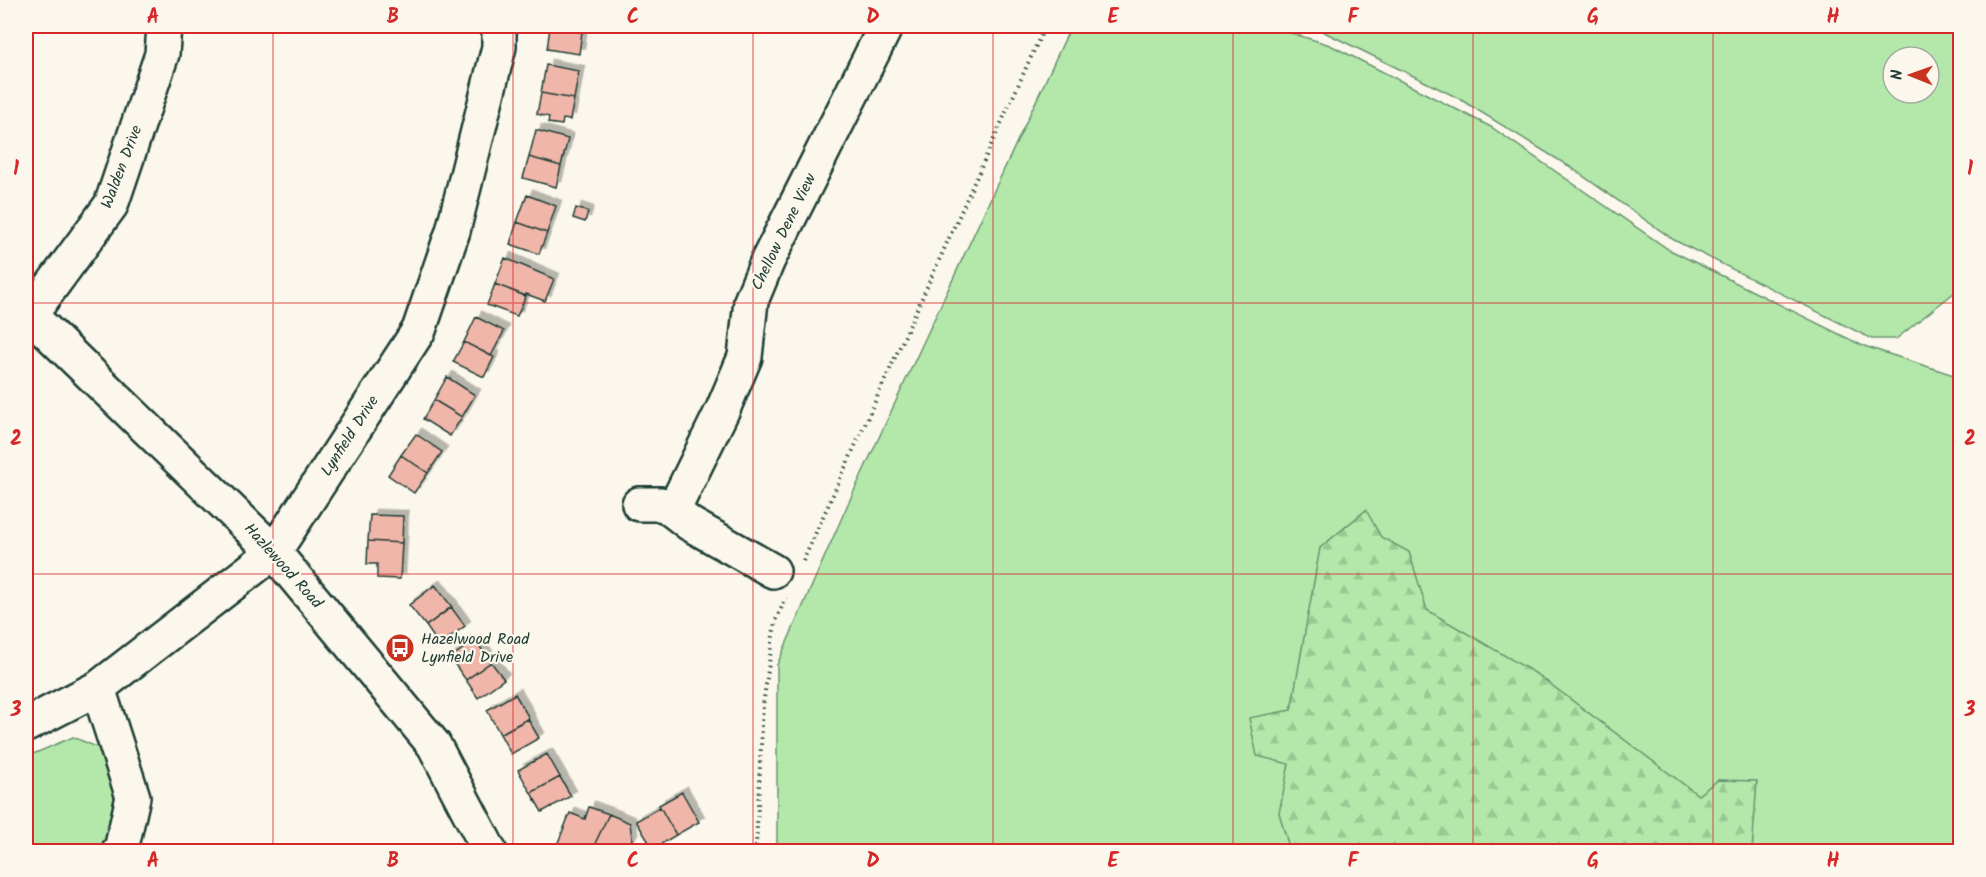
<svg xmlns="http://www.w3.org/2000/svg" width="1986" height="877" font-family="Kalam,sans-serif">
	<defs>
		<pattern id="forest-firs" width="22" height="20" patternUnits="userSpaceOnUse" patternTransform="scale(1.5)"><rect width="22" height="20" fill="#b3e8aa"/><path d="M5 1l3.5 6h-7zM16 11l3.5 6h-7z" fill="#9ac893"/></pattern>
		<filter id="shadow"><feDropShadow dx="5.5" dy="-5.5" stdDeviation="0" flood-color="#0004"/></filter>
	</defs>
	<rect width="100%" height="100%" fill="#fbf7ec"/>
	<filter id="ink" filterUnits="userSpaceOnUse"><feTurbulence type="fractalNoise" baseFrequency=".0167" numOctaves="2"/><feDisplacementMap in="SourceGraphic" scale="12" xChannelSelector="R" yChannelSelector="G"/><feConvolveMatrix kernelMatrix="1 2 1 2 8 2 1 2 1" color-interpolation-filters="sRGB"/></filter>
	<g filter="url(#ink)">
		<!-- grass -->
		<path fill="#b3e8aa" stroke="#69926f" stroke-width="1.5" fill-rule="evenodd" d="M1071,26H1268L1330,45L1491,127L1668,249L1861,345L1960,377V851H777V665L847,506Z
			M1312,26H1960V288L1896,339H1872L1674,240L1570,167L1458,98ZM1893,57H1929V93H1893Z
			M73,737L104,750L121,800L111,841L86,851L26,852V757Z"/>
		<!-- forest -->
		<path fill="url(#forest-firs)" stroke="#69926f" stroke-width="1.5" d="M1366,510L1381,537L1409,552L1427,610L1538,675L1698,795L1718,780L1757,781L1752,851H1290L1279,813L1289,764L1257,756L1249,718L1291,710L1320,548Z"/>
		<!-- building -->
		<path fill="#f0b6a9" stroke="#1f3d34" stroke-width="1.5" filter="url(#shadow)" d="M550,26H583L581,32L550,27Z
			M550,27L582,32L579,54L547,49Z
			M546,65L579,71L574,99L541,93Z
			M541,93L574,99L570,120L563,119L562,125L548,123L549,117L537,114Z
			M536,130L568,139L561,166L529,157Z
			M529,157L561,166L556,187L523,178Z
			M527,195L556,206L547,233L517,222Z
			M576,208L588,212L585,222L573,218Z
			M517,222L547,233L539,254L510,244Z
			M505,258L554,279L545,301L526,294L525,296L495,284Z
			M495,284L526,296L517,316L487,305Z
			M476,317L504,331L491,356L464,342Z
			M464,342L494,357L484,377L453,362Z
			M447,377L475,395L462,417L434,400Z
			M434,400L462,417L450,436L423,419Z
			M416,434L442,452L428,473L401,455Z
			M401,455L428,473L414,493L388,475Z
			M370,515L403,516L402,543L368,541Z
			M368,541L402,543L400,579L377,578V564H367Z
			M435,585L452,607L426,626L409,605Z
			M451,607L465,626L439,645L426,626Z
			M475,640L491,662L466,680L450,658Z
			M491,662L504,679L478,698L466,680Z
			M515,694L529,718L500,734L487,710Z
			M528,719L539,738L511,754L500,734Z
			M547,754L560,777L531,793L518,770Z
			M560,777L571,796L542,812L531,793Z
			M682,792L699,822L676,835L659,805Z
			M589,807L609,814L591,852H573L557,845L570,813L585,819Z
			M660,807L676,835L653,849L636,821Z
			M609,814L630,823L632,839L625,852H591Z"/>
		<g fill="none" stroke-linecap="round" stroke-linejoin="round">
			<!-- minor casing -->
			<g stroke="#1f3d34" stroke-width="38">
				<path id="minor" d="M31,316L274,552L434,745L490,852
					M26,321L111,205L162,54L164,26
					M639,504H661L667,506L690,524L773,571
					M673,511L723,409L745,357L751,301L768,260L886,26
					M98,688L133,797L121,850L118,852
					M26,725L98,688L274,552L419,330L453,231L499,47V26"/>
			</g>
			<!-- path -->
			<path stroke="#1f3d34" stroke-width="4" stroke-dasharray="1.5 4.5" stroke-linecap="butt" d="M803,561L1045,26
				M753,852L756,846L763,705L775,622L786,598"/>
			<!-- minor -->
			<use href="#minor" stroke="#fbf7ec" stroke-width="33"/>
		</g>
	</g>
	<!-- grid -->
	<path fill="none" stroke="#d62828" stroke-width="1.5" stroke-opacity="0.55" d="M273,26V852M513,26V852M753,26V852M993,26V852M1233,26V852M1473,26V852M1713,26V852M26,303H1960M26,574H1960"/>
	<!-- icons -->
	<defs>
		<g id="bus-disc" transform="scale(1.5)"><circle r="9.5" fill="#c8321e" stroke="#fbf7ec"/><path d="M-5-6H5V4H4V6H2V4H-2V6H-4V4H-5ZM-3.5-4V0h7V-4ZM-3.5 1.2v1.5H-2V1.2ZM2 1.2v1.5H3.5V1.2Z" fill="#fff"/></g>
	</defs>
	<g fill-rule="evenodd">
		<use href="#bus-disc" x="400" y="648"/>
	</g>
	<g text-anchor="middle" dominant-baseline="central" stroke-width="4.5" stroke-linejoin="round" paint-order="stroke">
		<!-- street labels -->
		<g font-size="16" fill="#1f3d34" stroke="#fbf7ec">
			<text transform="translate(122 167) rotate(-69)">Walden Drive</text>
			<text transform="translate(784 232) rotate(-64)">Chellow Dene View</text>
			<text transform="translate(350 436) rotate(-57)">Lynfield Drive</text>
			<text transform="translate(283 566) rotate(48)">Hazlewood Road</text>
		</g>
		<!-- poi labels -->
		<g font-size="16" fill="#1f3d34" stroke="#fbf7ec" text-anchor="start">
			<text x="421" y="639">Hazelwood Road<tspan x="421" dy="18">Lynfield Drive</tspan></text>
		</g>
	</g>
	<!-- margin -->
	<rect width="1986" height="877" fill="none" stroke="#fbf7ec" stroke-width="66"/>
	<!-- north arrow -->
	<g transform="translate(1911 75) rotate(271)"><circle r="28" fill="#fbf7ec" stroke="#a3ada2" stroke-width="1.5"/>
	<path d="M0-4.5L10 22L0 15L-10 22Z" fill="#c8321e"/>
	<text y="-9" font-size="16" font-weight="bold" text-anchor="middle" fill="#1f3d34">N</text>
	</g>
	<rect x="33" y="33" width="1920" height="811" fill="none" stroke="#d62828" stroke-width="2"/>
	<g font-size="20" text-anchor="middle" font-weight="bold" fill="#d62828">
		<text x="153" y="23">A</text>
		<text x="393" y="23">B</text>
		<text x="633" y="23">C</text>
		<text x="873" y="23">D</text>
		<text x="1113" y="23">E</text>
		<text x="1353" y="23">F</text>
		<text x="1593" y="23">G</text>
		<text x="1833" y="23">H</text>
		<text x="16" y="175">1</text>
		<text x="1970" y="175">1</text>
		<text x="16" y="445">2</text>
		<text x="1970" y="445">2</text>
		<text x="16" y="716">3</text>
		<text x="1970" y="716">3</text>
		<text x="153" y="867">A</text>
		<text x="393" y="867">B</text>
		<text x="633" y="867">C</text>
		<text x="873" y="867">D</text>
		<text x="1113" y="867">E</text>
		<text x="1353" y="867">F</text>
		<text x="1593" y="867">G</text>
		<text x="1833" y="867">H</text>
	</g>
</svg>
